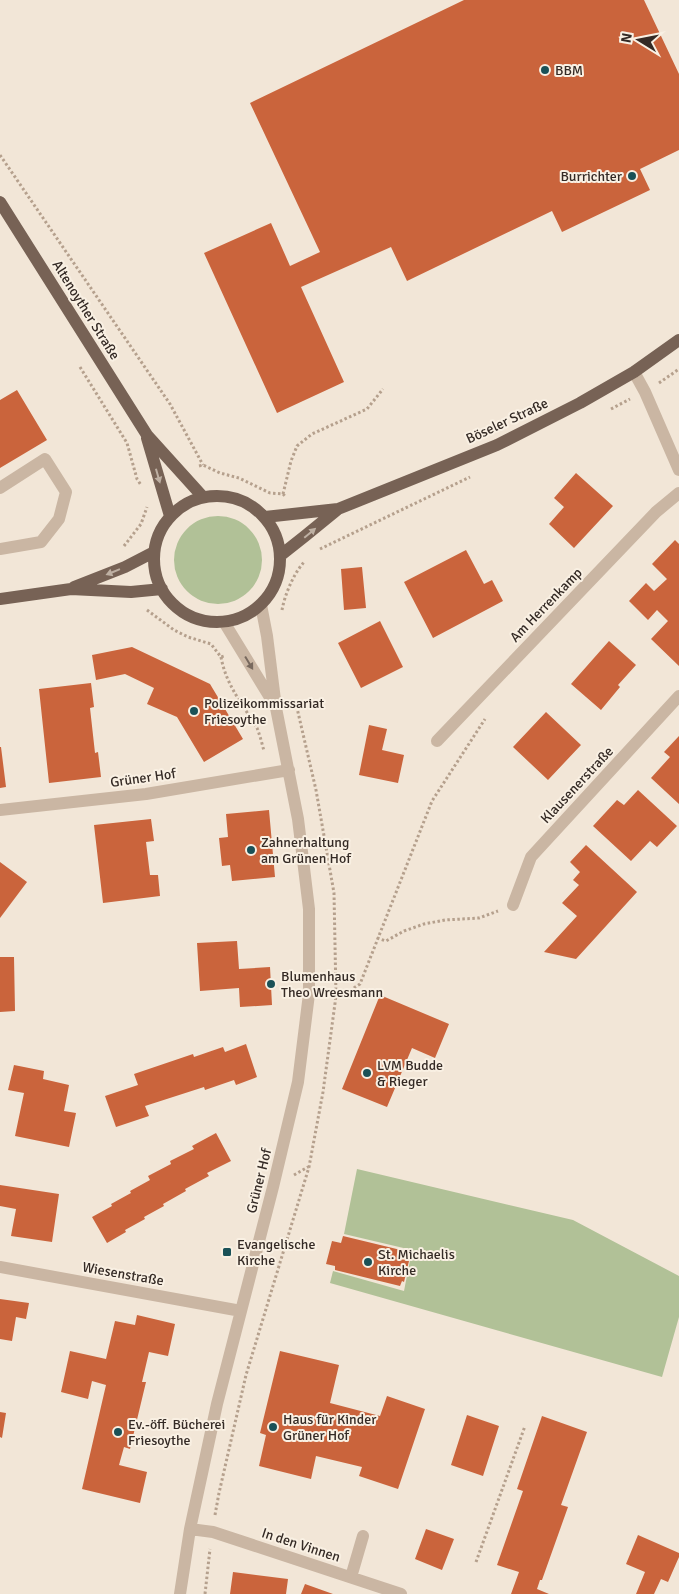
<svg xmlns="http://www.w3.org/2000/svg" width="679" height="1594" font-family="Signika,sans-serif">
	<rect width="100%" height="100%" fill="#f2e6d7"/>
	<!-- green -->
	<path fill="#b1c197" d="M174 560a44 44 0 1 1 88 0a44 44 0 1 1-88 0Z
		M357,1169L573,1220L679,1276V1317L662,1377L330,1283L333,1271L404,1291L412,1250L344,1234Z"/>
	<!-- building -->
	<path fill="#ca643c" d="M464,0H644L679,74V150L640,169L650,190L562,232L552,211L407,281L391,247L301,287L344,382L277,413L204,253L271,223L290,266L320,252L250,103Z
		M17,390L47,440L0,468V400Z
		M576,473L613,506L574,548L549,524L564,507L554,498Z
		M675,540L679,544V666L651,639L668,621L657,610L648,620L629,601L646,583L654,591L667,579L652,564Z
		M466,550L484,584L492,580L503,601L433,638L404,582Z
		M362,567L366,608L344,610L341,569Z
		M380,621L403,667L361,688L338,643Z
		M609,641L636,665L618,685L620,687L601,710L571,684Z
		M132,647L210,684L243,739L204,762L177,717L147,704L154,688L125,674L96,680L92,655Z
		M91,683L94,707L90,708L95,753L98,752L101,777L49,783L39,689Z
		M546,712L581,745L548,780L513,747Z
		M369,725L387,729L382,750L404,755L398,783L359,775Z
		M679,736V804L651,778L670,757L664,752Z
		M0,747H1L6,787L0,788Z
		M638,790L677,826L657,847L650,841L631,861L593,826L617,800L624,805Z
		M269,810L275,877L232,881L230,865L222,866L219,838L228,837L226,814Z
		M151,819L154,841L146,842L150,875H158L160,896L103,903L94,825Z
		M586,845L637,892L576,959L544,952L577,916L562,903L579,885L573,880L580,872L570,862Z
		M0,862L27,882L0,918Z
		M237,941L239,969L270,967L272,1005L240,1007L239,988L200,991L197,943Z
		M0,957H14L15,1011L0,1012Z
		M380,995L449,1024L435,1058L412,1048L387,1107L342,1089Z
		M246,1044L257,1077L236,1085L234,1080L205,1090L204,1087L145,1106L149,1116L116,1127L105,1096L138,1085L134,1074L193,1054L194,1057L223,1047L225,1052Z
		M14,1065L44,1071L43,1079L69,1085L64,1111L76,1113L69,1147L15,1136L24,1093L8,1090Z
		M216,1133L231,1161L207,1173L209,1176L185,1189L186,1191L163,1204L164,1206L144,1217L145,1219L125,1230L126,1232L107,1243L92,1217L112,1206L111,1204L131,1193L130,1191L150,1180L148,1176L171,1164L170,1161L194,1149L192,1146Z
		M0,1185L59,1194L52,1242L11,1236L16,1209L0,1206Z
		M343,1236L409,1252L407,1260L409,1261L404,1282L402,1281L400,1286L335,1270V1266L326,1264L332,1241L341,1243Z
		M0,1299L29,1303L26,1319L16,1317L12,1341L0,1339Z
		M137,1315L175,1324L168,1356L149,1352L142,1382H146L130,1449L124,1447L119,1465L147,1472L140,1503L82,1489L106,1385L92,1381L88,1399L61,1392L70,1351L106,1359L115,1321L135,1325Z
		M280,1351L339,1365L330,1403L380,1416L387,1396L425,1409L398,1489L359,1476L362,1467L316,1456L311,1479L259,1466L266,1435L260,1433Z
		M0,1412L6,1413L2,1438L0,1437Z
		M467,1415L499,1426L483,1476L451,1465Z
		M542,1416L587,1432L561,1505L568,1507L542,1580H540L537,1589L549,1594H511L519,1572L497,1565L523,1491L517,1489Z
		M426,1529L454,1539L442,1570L415,1559Z
		M638,1535L679,1553V1557L668,1582L661,1579L654,1594H636L645,1572L626,1564Z
		M233,1572L288,1579L286,1594H230Z
		M305,1584L333,1594H301Z"/>
	<g fill="none" stroke-linecap="round" stroke-linejoin="round">
		<!-- path -->
		<path stroke="#b5a08d" stroke-width="3" stroke-dasharray="2.5 2.5" stroke-linecap="butt" d="M0,155L170,404L203,465
			M80,367L127,443L137,479L141,485
			M659,383L679,369
			M611,409L630,399
			M199,466L203,465L220,473L239,478L270,493L283,494L285,496
			M283,494L291,461L297,446L312,434L367,409L383,389
			M124,546L141,524L147,507
			M320,549L470,477
			M147,610L174,630L188,637L211,644L221,657L224,656
			M282,610C285,594 293,575 304,562
			M221,657C226,685 243,705 257,728C260,735 262,744 264,751
			M377,938L386,941L404,931L424,924L445,920L479,918L498,911
			M336,996L343,995L360,984L432,801L485,719
			M294,1175L308,1167
			M215,1515L219,1493L246,1375L309,1167L323,1092L336,996L334,893L316,790L297,708
			M476,1562L525,1426
			M205,1594L210,1549"/>
		<!-- minor -->
		<path stroke="#cab6a3" stroke-width="12" d="M634,372L645,392L679,470
			M0,488L45,459L66,492L59,519L41,542L0,549
			M224,622L274,704
			M437,741L656,512L679,493
			M0,810L146,794L289,770
			M513,905L531,857L679,696
			M0,1267L241,1311
			M190,1529L213,1532L401,1594
			M351,1577L363,1536
			M180,1594L190,1529L217,1404L273,1187L298,1082L309,994V909L298,819L276,708L267,636L261,605"/>
		<!-- major -->
		<path stroke="#776255" stroke-width="12" d="M0,202L147,435L203,497
			M147,438L170,516
			M154 559a63 63 0 1 1 126 0a63 63 0 1 1-126 0Z
			M265,517L338,509L497,445L580,403L634,372L679,340
			M281,555L305,536L338,509
			M74,587L125,567L154,552
			M0,599L71,589L131,592L162,589"/>
	</g>
	<!-- one-way arrows -->
	<defs><path id="oneway-solid" d="M-6-.8H1V-3.2L6.5 0L1 3.2V.8H-6Z" transform="scale(1.25)"/></defs>
	<g fill="#beb0a3">
		<use href="#oneway-solid" transform="translate(158 476) rotate(74)"/>
		<use href="#oneway-solid" transform="translate(310 533) rotate(-40)"/>
		<use href="#oneway-solid" transform="translate(113 572) rotate(158)"/>
	</g>
	<use fill="#78695e" href="#oneway-solid" transform="translate(249 663) rotate(59)"/>
	<!-- markers -->
	<g fill="#1a5157" stroke="#f9f0e3" stroke-width="2">
		<circle cx="545" cy="70" r="5"/>
		<circle cx="632" cy="176" r="5"/>
		<circle cx="194" cy="711" r="5"/>
		<circle cx="251" cy="850" r="5"/>
		<circle cx="271" cy="984" r="5"/>
		<circle cx="367" cy="1073" r="5"/>
		<rect x="222" y="1247" width="10" height="10" rx="2.5"/>
		<circle cx="368" cy="1262" r="5"/>
		<circle cx="273" cy="1427" r="5"/>
		<circle cx="118" cy="1432" r="5"/>
	</g>
	<g text-anchor="middle" dominant-baseline="central" stroke-width="4" stroke-linejoin="round" paint-order="stroke">
		<!-- poi labels -->
		<g font-size="14" fill="#342a25" stroke="#f9f0e3" text-anchor="start">
			<text x="555" y="70">BBM</text>
			<text x="622" y="176" text-anchor="end">Burrichter</text>
			<text x="204" y="703">Polizeikommissariat<tspan x="204" dy="16">Friesoythe</tspan></text>
			<text x="261" y="842">Zahnerhaltung<tspan x="261" dy="16">am Grünen Hof</tspan></text>
			<text x="281" y="976">Blumenhaus<tspan x="281" dy="16">Theo Wreesmann</tspan></text>
			<text x="377" y="1065">LVM Budde<tspan x="377" dy="16">&amp; Rieger</tspan></text>
			<text x="237" y="1244">Evangelische<tspan x="237" dy="16">Kirche</tspan></text>
			<text x="378" y="1254">St. Michaelis<tspan x="378" dy="16">Kirche</tspan></text>
			<text x="283" y="1419">Haus für Kinder<tspan x="283" dy="16">Grüner Hof</tspan></text>
			<text x="128" y="1424">Ev.-öff. Bücherei<tspan x="128" dy="16">Friesoythe</tspan></text>
		</g>
		<!-- street labels -->
		<g font-size="14" fill="#342a25" stroke="#f9f0e3">
			<text transform="translate(86 310) rotate(58)">Altenoyther Straße</text>
			<text transform="translate(507 421) rotate(-25)">Böseler Straße</text>
			<text transform="translate(546 605) rotate(-46)">Am Herrenkamp</text>
			<text transform="translate(143 778) rotate(-8)">Grüner Hof</text>
			<text transform="translate(577 785) rotate(-47)">Klausenerstraße</text>
			<text transform="translate(259 1181) rotate(-76)">Grüner Hof</text>
			<text transform="translate(123 1274) rotate(10)">Wiesenstraße</text>
			<text transform="translate(301 1545) rotate(18)">In den Vinnen</text>
		</g>
	</g>
	<!-- north arrow -->
	<g transform="translate(639 40) rotate(280)" stroke="#f9f0e3" stroke-width="4" paint-order="stroke">
	<path d="M0-4L9 19L0 12L-9 19Z" fill="#342a25"/>
	<text y="-8" font-size="14" font-weight="bold" text-anchor="middle" fill="#342a25">N</text>
	</g>
</svg>
